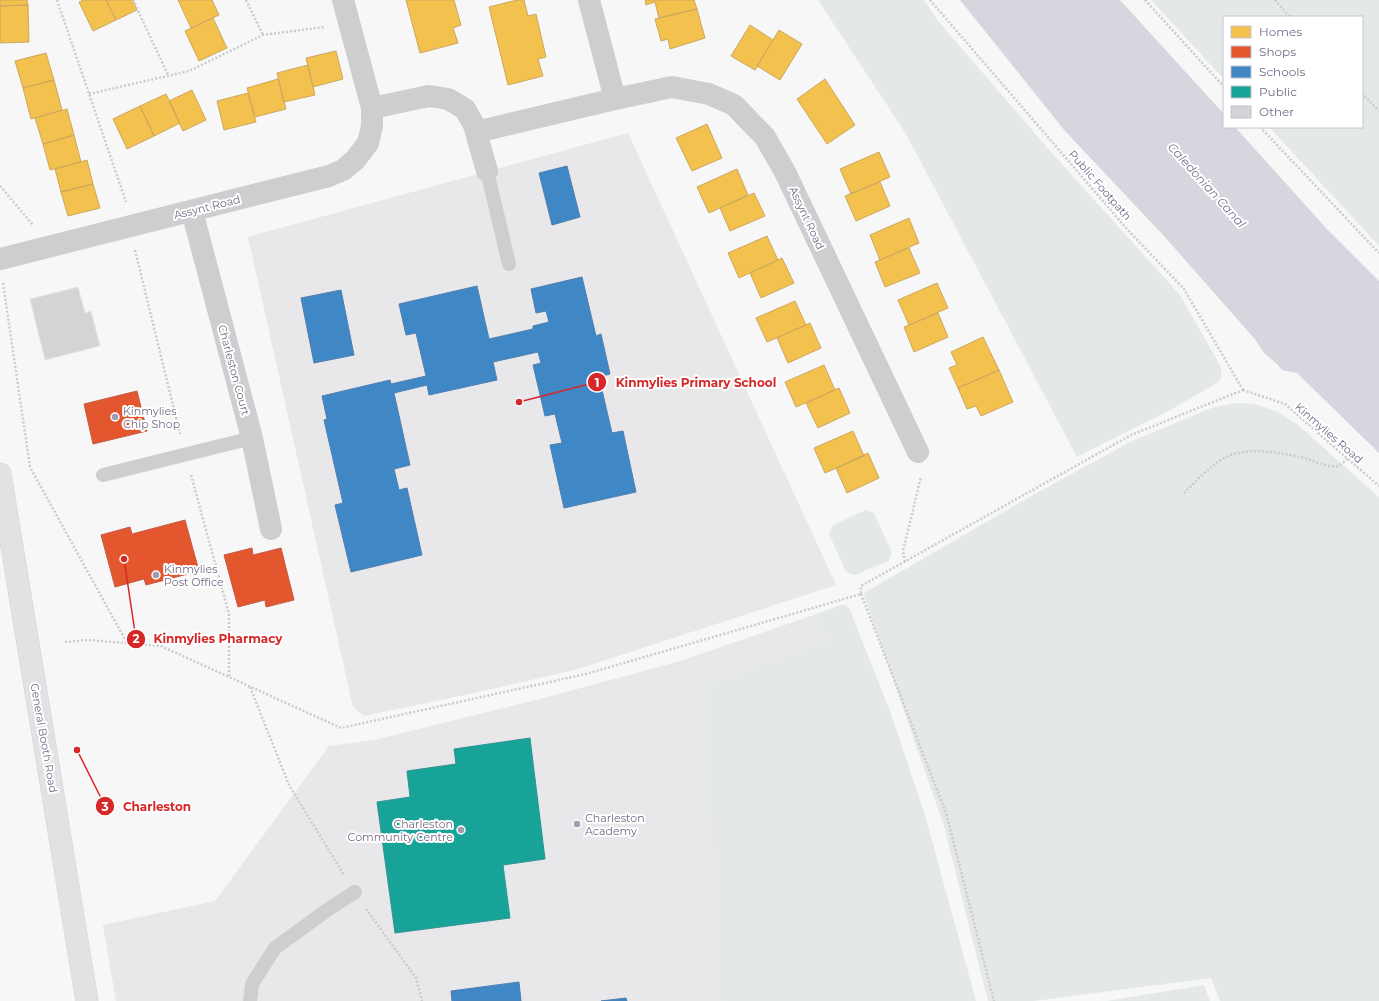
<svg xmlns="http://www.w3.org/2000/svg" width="1379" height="1001" font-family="Montserrat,sans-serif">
	<rect width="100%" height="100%" fill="#f7f7f7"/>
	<!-- built -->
	<path fill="#e8e7e9" d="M628,133L836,585L578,669L474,693L364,716L353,707L248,237Z
		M817,614L827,642L937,1001H116L103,925L215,901L329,746L374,740L536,700L677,662Z"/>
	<!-- green -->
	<path fill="#e4e9e7" d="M818,0H924L938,21L1051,152L1180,295L1221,367V378L1217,383L1174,408L1077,457L906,134Z
		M1151,0H1379V246L1269,127H1362V17H1224V79Z
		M1237,403L1255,404L1276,411L1298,425L1379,497V1001H1220L1211,978L1034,1001H988L943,823L864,596V593L1033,495L1132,441L1214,407Z
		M866,510L874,513L892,553L888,561L855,575L846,572L829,534L833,525Z
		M841,605H846L850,610L890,711L925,815L976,1001H721L719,985L705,684L827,642L817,614Z
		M1204,985L1210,1001H1107Z"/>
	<!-- water -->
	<path fill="#d8d5de" d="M960,0H1120L1224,114V127H1235L1326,228L1379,281V453L1297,373L1282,370L1277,364L1264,353L1254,338L1223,303L1163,235L1065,131Z"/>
	<!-- homes -->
	<path fill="#f2c14e" stroke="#cda75f" d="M0,0H27L28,5L0,6Z
		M83,0H106L116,20L93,31L79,2Z
		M106,0H133L137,10L116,20Z
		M178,0H212L219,15L191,28Z
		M406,0H454L461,25L453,28L458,43L420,53Z
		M517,0H524L528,16L536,14L546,57L538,59L543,76L508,85L489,7Z
		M645,0H694L697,9L659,18L655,2L646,5Z
		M28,5L29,42L0,43V6Z
		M697,9L705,38L670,49L668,39L661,41L655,19Z
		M213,18L227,48L199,61L185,31Z
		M750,25L773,40L755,70L731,56Z
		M779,30L802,44L780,80L757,66Z
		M336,51L343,79L313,87L306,58Z
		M46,53L54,80L23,88L15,61Z
		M308,65L315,95L284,102L277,73Z
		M278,79L286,109L255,117L247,88Z
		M825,79L855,125L827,144L797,99Z
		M54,80L62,110L31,119L23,88Z
		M192,90L206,120L183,131L169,101Z
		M248,93L256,122L224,130L217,101Z
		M166,94L180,123L154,136L140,106Z
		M140,106L154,136L127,149L113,119Z
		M67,109L74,135L43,144L35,118Z
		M707,124L722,158L692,171L676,138Z
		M74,135L81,162L50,170L43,144Z
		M879,152L890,177L851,194L840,169Z
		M87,160L93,184L61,192L55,169Z
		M737,169L748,195L709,213L697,187Z
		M880,182L890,206L856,221L845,196Z
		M93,184L100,208L68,216L61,192Z
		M754,193L765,216L730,231L720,208Z
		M909,218L919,243L880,260L870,235Z
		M767,236L778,260L739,278L728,253Z
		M909,248L920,273L885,287L875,262Z
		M782,258L794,283L761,298L750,273Z
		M937,283L948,308L909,325L898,300Z
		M795,301L806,325L767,342L756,318Z
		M938,313L948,337L914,352L904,327Z
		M810,323L821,348L788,363L777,338Z
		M983,337L999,370L958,388L949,368L957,365L951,352Z
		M824,365L835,390L796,407L785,382Z
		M999,370L1013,402L981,416L976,406L967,409L958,388Z
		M839,388L850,413L818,428L806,403Z
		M853,431L864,456L825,473L814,448Z
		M868,453L879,478L847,493L836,468Z"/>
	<!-- shops -->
	<path fill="#e4572e" stroke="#c35c48" d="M137,391L147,431L93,444L84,404Z
		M185,520L199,571L146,585L144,579L115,587L101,535L130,527L132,534Z
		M252,548L253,555L281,548L294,600L266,607L265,600L238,607L224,555Z"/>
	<!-- schools -->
	<path fill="#3f88c5" stroke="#507fb2" d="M567,166L580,217L552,225L539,173Z
		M582,277L596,336L601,334L610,374L599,377L612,433L623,431L636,492L564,508L550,445L562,443L555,414L545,416L533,365L541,363L538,352L493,362L497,380L429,395L427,385L394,393L410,465L394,469L399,490L407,488L422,555L351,572L335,505L343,503L324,420L327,419L322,396L390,380L391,384L426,376L416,333L406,335L399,304L477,286L489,339L533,329V326L549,322L546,311L536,313L531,289Z
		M341,290L354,355L314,363L301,298Z
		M519,982L521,1001H452L451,991Z
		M626,998L627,1001H601Z"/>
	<!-- public -->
	<path fill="#17a398" stroke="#349293" d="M530,738L545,859L503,865L510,918L395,933L377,802L410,797L407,771L456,764L454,749Z"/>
	<!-- building -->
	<path fill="#d4d3d5" stroke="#e6e6e6" d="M78,287L85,313L91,311L100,346L45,360L30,299Z"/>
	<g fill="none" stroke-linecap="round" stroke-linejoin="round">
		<!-- secondary casing -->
		<g stroke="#d3d3d5" stroke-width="23">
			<path id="secondary" d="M0,474L87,1001"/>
		</g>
		<!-- path -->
		<path stroke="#cccbcc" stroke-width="2.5" stroke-dasharray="2 2" stroke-linecap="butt" d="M57,0L126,202
			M133,0L168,75
			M246,0L263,35
			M930,0L1127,229L1184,289L1243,390
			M1145,0L1224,87
			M1275,0L1290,17
			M1362,93L1379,111
			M89,94L189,71L263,35L325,27
			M1260,127L1379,253
			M0,186L33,225
			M135,250L180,434
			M3,283L30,467L127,643
			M1243,390L1285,404L1379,486
			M191,475L229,614V677
			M1184,493C1197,480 1210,466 1226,457C1248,446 1285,453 1308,459C1316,462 1329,468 1338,466C1341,465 1345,461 1347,459
			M905,562L903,551L921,477
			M861,594L946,813L994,1001
			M65,642L88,640L161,646L341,728L586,674L861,594V586L1131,435L1243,390
			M250,687L289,785L344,875
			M366,909L416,978L422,1001"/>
		<!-- lane -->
		<path stroke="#cecdd0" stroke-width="14" d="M487,171L509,264
			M103,475L252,438
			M250,1001L252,984L275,948L330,908L355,892"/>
		<!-- street -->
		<path stroke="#cecdd0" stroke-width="22" d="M589,0L615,99
			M372,108L429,96L448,99L465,109L474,125L487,171
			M476,132L615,99L672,87L709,94L734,105L765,137L785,172L918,452
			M192,211L252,438L271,529
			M0,259L329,176L343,170L355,160L368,143L372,126V108L343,0"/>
		<!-- secondary -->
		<use href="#secondary" stroke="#e2e1e3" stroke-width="22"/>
	</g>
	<!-- markers -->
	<g fill="#a39bae" stroke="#fff" stroke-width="1.5">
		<circle cx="115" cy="417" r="4"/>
		<circle cx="156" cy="575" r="4"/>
		<circle cx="577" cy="824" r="4"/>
		<circle cx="461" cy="830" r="4"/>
	</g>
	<g text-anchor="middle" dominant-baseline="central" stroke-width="4" stroke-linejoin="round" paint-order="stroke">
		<!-- street labels -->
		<g font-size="11" fill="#766986" stroke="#fff">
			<text transform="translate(1100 185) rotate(49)">Public Footpath</text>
			<text transform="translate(207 207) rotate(-14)">Assynt Road</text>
			<text transform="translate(807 218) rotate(65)">Assynt Road</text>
			<text transform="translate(234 370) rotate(75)">Charleston Court</text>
			<text transform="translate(1329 433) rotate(41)">Kinmylies Road</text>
			<text transform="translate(44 738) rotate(80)">General Booth Road</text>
		</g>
		<!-- poi labels -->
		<g font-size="11" fill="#766986" stroke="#fff" text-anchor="start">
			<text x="123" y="411">Kinmylies<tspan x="123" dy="13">Chip Shop</tspan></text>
			<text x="164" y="569">Kinmylies<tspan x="164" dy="13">Post Office</tspan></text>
			<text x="585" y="818">Charleston<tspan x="585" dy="13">Academy</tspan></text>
			<text x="453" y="824" text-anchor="end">Charleston<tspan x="453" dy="13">Community Centre</tspan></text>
		</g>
		<!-- water labels -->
		<g font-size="12" font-style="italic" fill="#786f8f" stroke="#fff">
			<text transform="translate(1207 185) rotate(48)">Caledonian Canal</text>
		</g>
	</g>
	<!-- callouts -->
	<path fill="none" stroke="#d62828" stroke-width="1.5" d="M519 402L597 382M124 559L136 639M77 750L105 806"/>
	<g fill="#d62828" stroke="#fff" stroke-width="1.5">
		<circle cx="519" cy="402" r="4"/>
		<circle cx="124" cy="559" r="4"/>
		<circle cx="77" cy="750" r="4"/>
		<circle cx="597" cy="382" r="10"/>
		<circle cx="136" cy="639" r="10"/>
		<circle cx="105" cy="806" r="10"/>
	</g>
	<g font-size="12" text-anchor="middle" font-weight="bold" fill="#fff">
		<text x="597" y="387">1</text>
		<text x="136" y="643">2</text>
		<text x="105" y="811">3</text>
	</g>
	<g font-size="12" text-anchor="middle" font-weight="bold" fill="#d62828" stroke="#fff" stroke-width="4" stroke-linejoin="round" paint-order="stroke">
		<text x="696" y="387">Kinmylies Primary School</text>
		<text x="218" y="643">Kinmylies Pharmacy</text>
		<text x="157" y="811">Charleston</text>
	</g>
	<!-- legend -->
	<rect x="1223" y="16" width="140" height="112" fill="#ffffff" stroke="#c8c3cf"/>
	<rect x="1231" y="26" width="20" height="12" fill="#f2c14e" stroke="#c8c3cf"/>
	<text x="1259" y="36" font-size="12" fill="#766986">Homes</text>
	<rect x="1231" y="46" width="20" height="12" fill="#e4572e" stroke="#c8c3cf"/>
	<text x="1259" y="56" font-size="12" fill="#766986">Shops</text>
	<rect x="1231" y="66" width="20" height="12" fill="#3f88c5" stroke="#c8c3cf"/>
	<text x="1259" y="76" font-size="12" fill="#766986">Schools</text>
	<rect x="1231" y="86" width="20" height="12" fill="#17a398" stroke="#c8c3cf"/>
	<text x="1259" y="96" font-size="12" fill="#766986">Public</text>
	<rect x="1231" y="106" width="20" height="12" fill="#d4d3d5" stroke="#c8c3cf"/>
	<text x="1259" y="116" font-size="12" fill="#766986">Other</text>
</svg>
